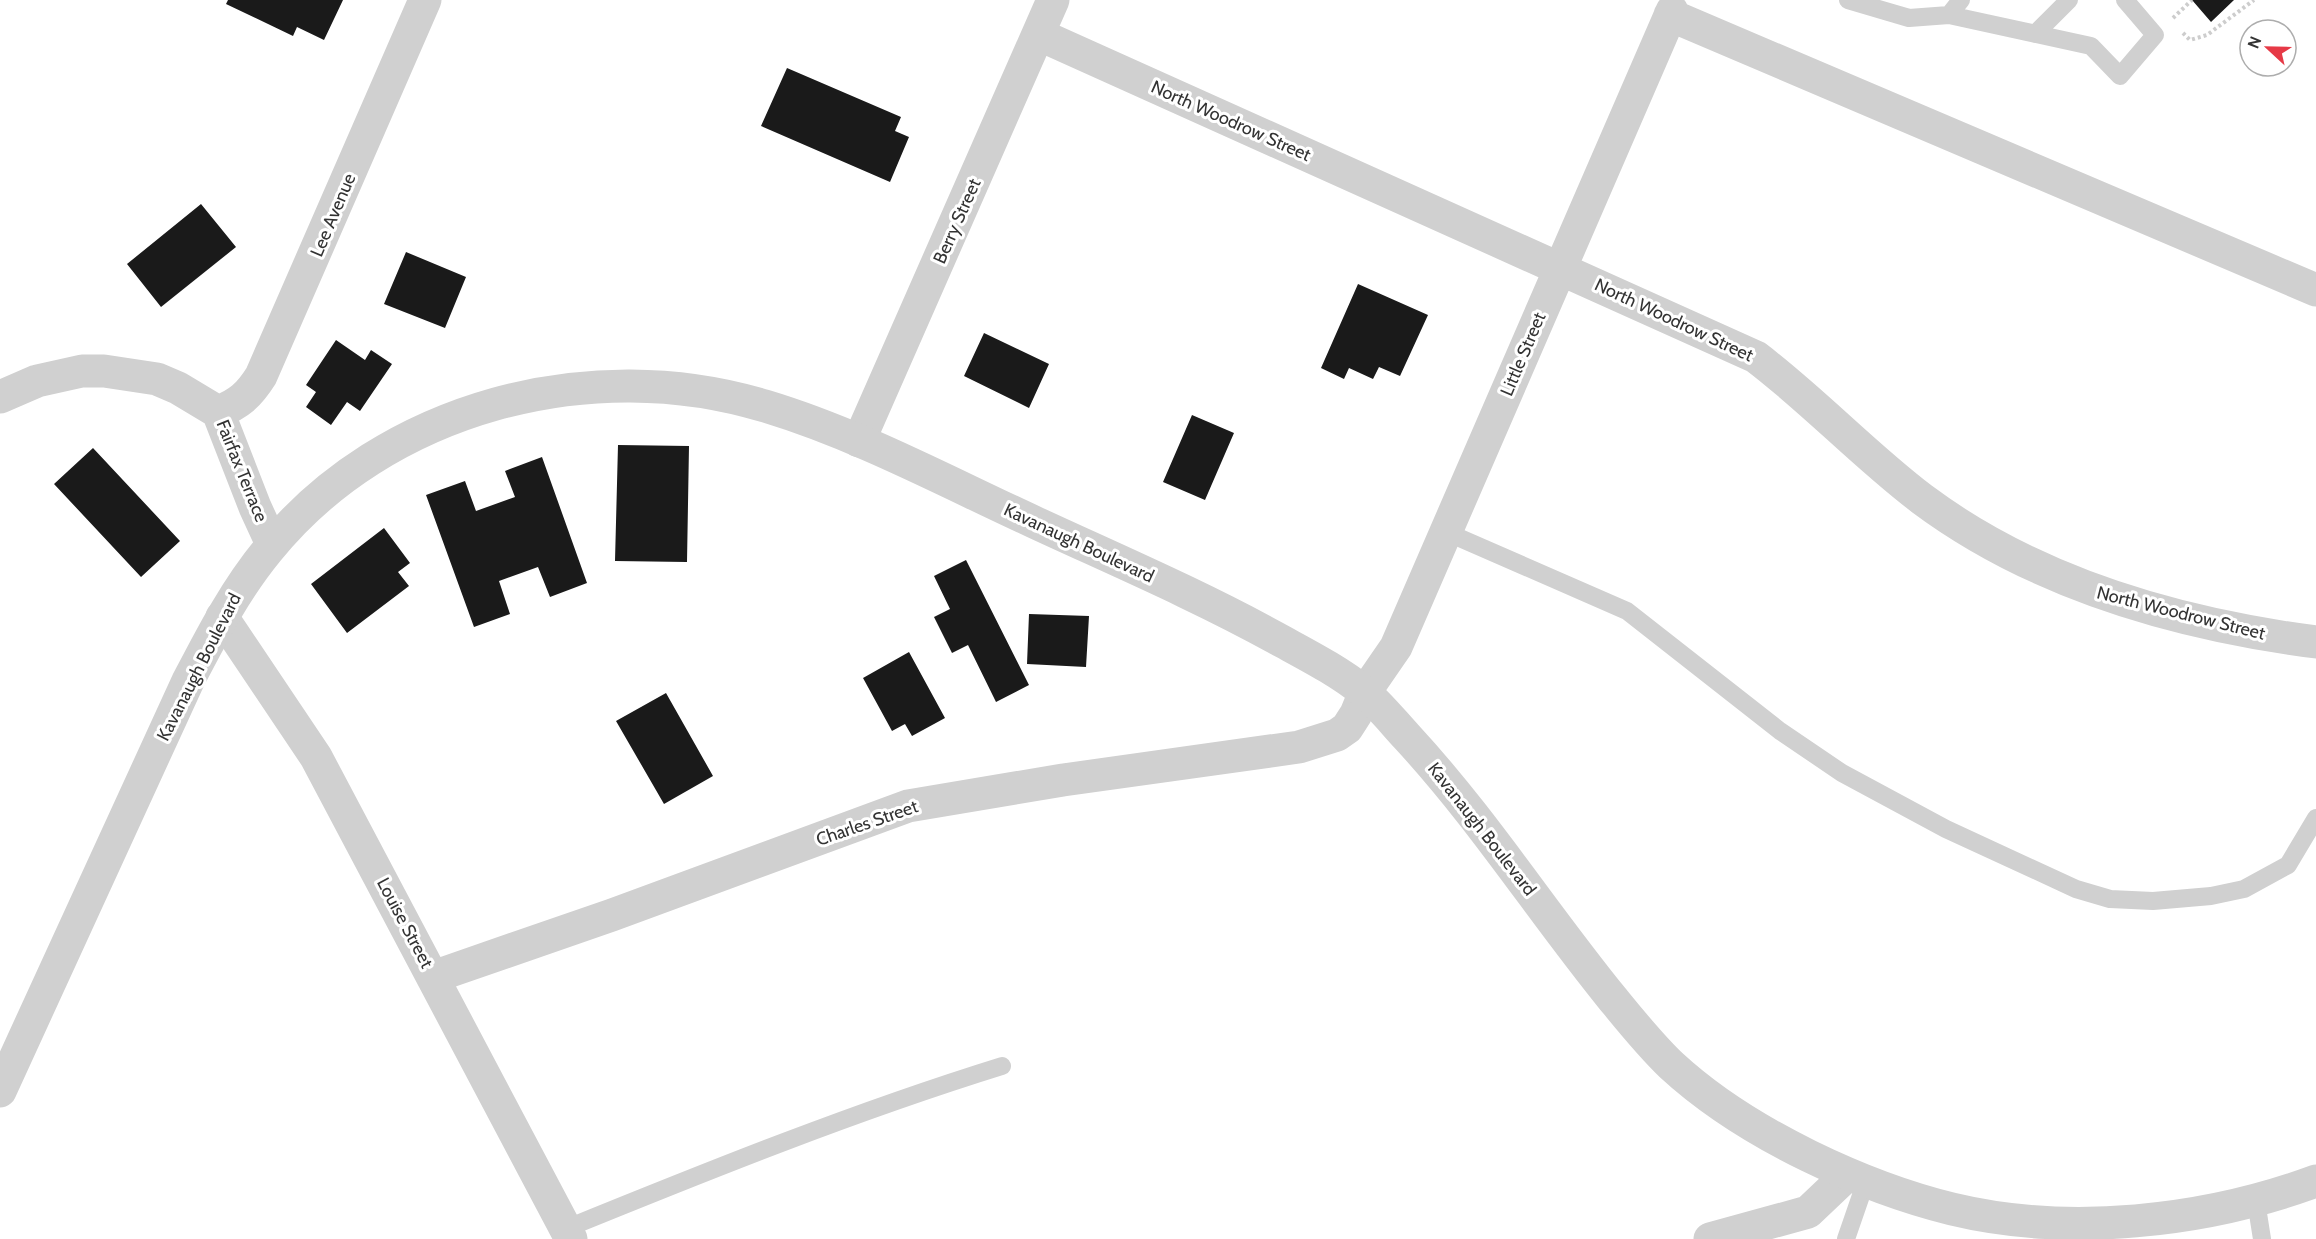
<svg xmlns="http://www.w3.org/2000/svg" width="2316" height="1239" font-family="Cabin,sans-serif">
	<rect width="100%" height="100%" fill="#fff"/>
	<!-- building -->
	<path fill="#1a1a1a" d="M228,0H343L324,40L297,27L293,36L226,4Z
		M2192,0H2234L2211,22Z
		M787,68L901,117L895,131L909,137L890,182L761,126Z
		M201,204L236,247L161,307L127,264Z
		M406,252L466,277L445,328L384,304Z
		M1358,284L1428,315L1400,376L1379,367L1373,379L1349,368L1344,379L1321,368Z
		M984,333L1049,364L1029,408L964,376Z
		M336,340L365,360L371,350L392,364L360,411L347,402L331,425L306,407L316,392L306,385Z
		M1192,415L1234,433L1205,500L1163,482Z
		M618,445L689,446L687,562L615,561Z
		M93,448L180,541L141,577L54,484Z
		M542,457L587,583L550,597L538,567L499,581L510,614L474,627L426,495L465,481L476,511L515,497L505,471Z
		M384,528L410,563L398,572L409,586L347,633L311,584Z
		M966,560L1029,685L996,702L968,645L952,653L934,617L950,609L934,576Z
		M1029,614L1089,616L1086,667L1027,664Z
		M909,652L945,718L912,736L905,724L892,731L863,678Z
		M666,693L713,776L664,804L616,721Z"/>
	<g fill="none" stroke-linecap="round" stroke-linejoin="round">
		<!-- path -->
		<path stroke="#cdcdcd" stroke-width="4" stroke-dasharray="3 3" stroke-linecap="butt" d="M2173,18L2192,0
			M2183,33L2190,40L2207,35L2254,0"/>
		<!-- service -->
		<path stroke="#d0d0d0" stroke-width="18" d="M1848,0L1909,18L1949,15L1961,0
			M1949,15L2091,46L2120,76L2155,35L2125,0
			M2035,34L2069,0
			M1446,532L1627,611L1780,731L1842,773L1946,829L2076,889L2110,899L2153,901L2211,896L2244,889L2288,865L2316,818
			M2256,1201L2262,1239
			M565,1229C710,1170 854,1112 1002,1066
			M1846,1239L1866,1181"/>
		<!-- minor -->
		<path stroke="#d0d0d0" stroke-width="33" d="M1670,15L2316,290
			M1040,35L1756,357C1814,401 1864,455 1922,499C2036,584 2177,624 2316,642
			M0,397L37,381L82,371H104L157,379L178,388L218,412L255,507L272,544
			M218,412C239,404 249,395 261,376L425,0
			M859,441L1053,0
			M222,617L316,757L571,1239
			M433,977L612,915L908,806L1063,780L1299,747L1337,735L1347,728L1356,714L1365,692L1396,647L1672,11
			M1710,1239L1808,1212L1847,1175"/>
		<!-- tertiary -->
		<path stroke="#d0d0d0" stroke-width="33" d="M0,1091L188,681C212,635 235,590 268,550C385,406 591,353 765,406C858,434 947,482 1034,522C1116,560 1198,595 1276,638C1305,654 1337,670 1363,691C1379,704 1393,722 1407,737C1482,818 1542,912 1612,998C1630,1020 1650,1045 1671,1065C1711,1102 1760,1132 1809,1156C1854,1178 1903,1197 1952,1209C2068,1237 2205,1222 2316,1181"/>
	</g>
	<g text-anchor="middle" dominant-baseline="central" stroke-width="6" stroke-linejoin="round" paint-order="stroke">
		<!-- street labels -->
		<g font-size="18" fill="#333" stroke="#fff">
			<text transform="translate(1231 121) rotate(24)">North Woodrow Street</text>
			<text transform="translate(333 215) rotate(-67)">Lee Avenue</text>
			<text transform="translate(957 221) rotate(-66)">Berry Street</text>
			<text transform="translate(1674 320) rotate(25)">North Woodrow Street</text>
			<text transform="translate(1523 354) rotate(-67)">Little Street</text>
			<text transform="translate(242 471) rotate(68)">Fairfax Terrace</text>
			<text transform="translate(1079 543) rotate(25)">Kavanaugh Boulevard</text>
			<text transform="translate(2181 613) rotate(14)">North Woodrow Street</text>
			<text transform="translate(199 667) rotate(-63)">Kavanaugh Boulevard</text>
			<text transform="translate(867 823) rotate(-19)">Charles Street</text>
			<text transform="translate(1482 829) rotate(52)">Kavanaugh Boulevard</text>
			<text transform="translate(405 923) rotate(62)">Louise Street</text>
		</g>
	</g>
	<!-- north arrow -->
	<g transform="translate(2268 48) rotate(292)"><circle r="28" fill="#ffffff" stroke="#adadad" stroke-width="1.5"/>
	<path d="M0-4.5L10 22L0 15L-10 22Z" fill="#e63946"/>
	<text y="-9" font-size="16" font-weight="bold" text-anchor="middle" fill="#333333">N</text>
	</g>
</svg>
